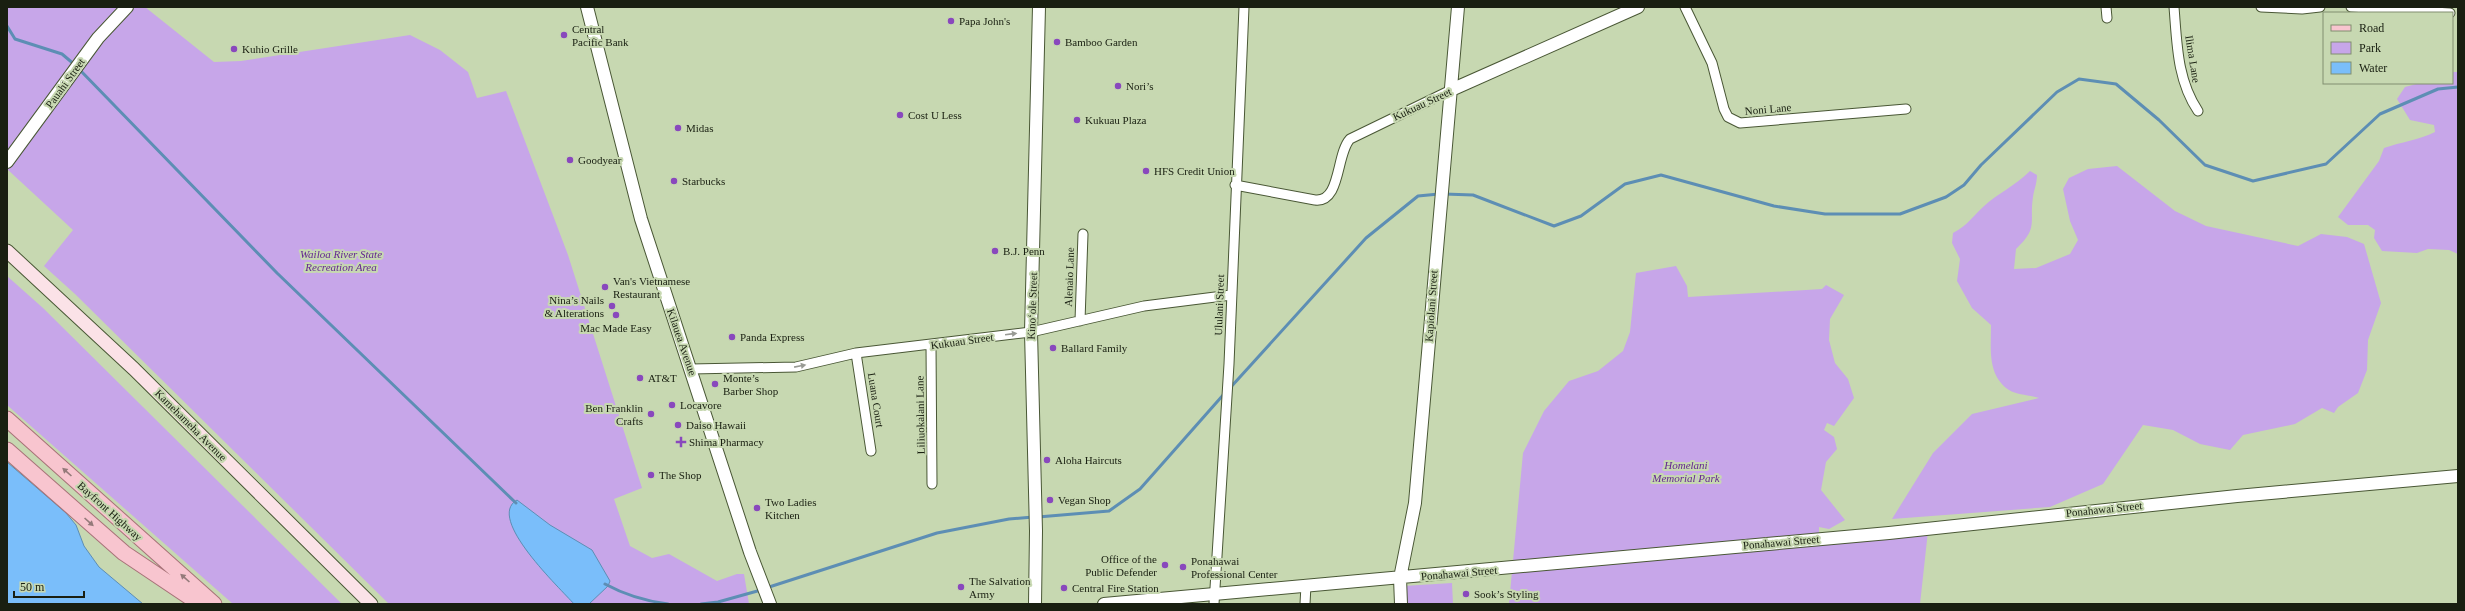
<svg xmlns="http://www.w3.org/2000/svg" width="2465" height="611" font-family="Georgia,serif">
	<rect width="100%" height="100%" fill="#c7d8b1"/>
	<!-- green -->
	<path fill="#c7a6e9" d="M7,7H145L214,62L241,61L410,35L440,50L468,72L477,98L506,91L568,255L642,488L614,499L630,546L652,558L669,554L717,581L737,574H744L749,604H389L75,294L44,266L73,230L7,169Z
		M2452,72H2458V254L2449,250L2428,249L2417,253L2382,251L2374,238L2375,230L2368,225H2348L2338,217L2379,161L2384,148C2401,142 2419,140 2435,132L2434,125L2410,120L2397,99L2405,87L2420,83H2452Z
		M2117,166L2175,211L2206,226L2298,246L2321,234L2347,237L2364,244L2381,303L2368,340L2367,370L2358,393L2338,407L2334,413L2322,408L2295,424L2243,435L2230,450L2200,444L2173,430L2143,425L2103,484L2050,507L1892,519L1933,453L1972,414L2039,398C2030,395 2017,395 2009,390C1987,375 1991,349 1991,325L1972,308L1957,281L1960,259L1952,243L1953,233C1968,225 1972,217 1983,207C1998,193 2015,186 2030,171L2037,175C2037,183 2034,190 2033,197C2029,222 2039,228 2016,249L2014,269L2036,268L2070,254L2078,240L2070,221L2063,189L2069,178L2088,169Z
		M1676,266L1687,286L1688,297L1822,289L1826,285L1844,295L1830,319L1829,340L1835,363L1848,379L1854,398L1834,426L1827,423L1824,430L1834,437L1837,449L1826,462L1821,490L1845,520L1829,529L1819,527V544L1928,531L1920,604H1509L1523,453L1544,411L1569,381L1598,371L1623,351L1630,332L1636,273Z
		M7,276L43,308L342,604H233L7,405Z
		M1452,583L1453,604H1404L1403,586Z"/>
	<!-- water -->
	<path fill="#7abefa" stroke="#5d8eb4" d="M7,462L66,513L76,525L84,546L99,567L143,604H7Z
		M517,500L550,525L592,550L610,581L608,586L589,604H574C561,589 485,518 517,500Z"/>
	<g fill="none" stroke-linecap="round" stroke-linejoin="round">
		<!-- stream -->
		<path stroke="#5d8eb4" stroke-width="3" d="M7,26L15,39L62,54L75,65
			M79,69L277,273L516,503
			M1444,194L1473,195L1554,226L1581,216L1625,184L1661,175L1774,206L1825,214H1900L1946,197L1964,185L1981,165L2057,92L2079,79L2116,84L2159,120L2205,165L2253,181L2326,164L2380,114L2438,89L2458,87
			M1230,388L1366,238L1418,196L1439,194
			M1038,517L1109,511L1140,489L1224,394
			M605,584C625,595 645,601 668,604
			M766,588L937,533L1009,519L1033,517
			M701,604L718,602L761,590"/>
		<!-- minor casing -->
		<g stroke="#495735" stroke-width="11">
			<path id="minor" d="M1685,7L1712,63L1724,109L1728,117L1740,123L1906,109
				M2106,7L2107,18
				M2174,7C2177,43 2177,80 2198,111
				M2261,7L2302,9L2320,7
				M2351,7L2450,13
				M1235,185L1315,200C1341,203 1336,154 1350,139L1451,90
				M1080,321L1083,234
				M931,345L932,484
				M856,353L871,451
				M691,369L796,367L856,353L1031,332L1144,306L1231,295
				M1214,604L1229,364L1244,7
				M1305,604L1306,585"/>
		</g>
		<!-- tertiary casing -->
		<g stroke="#495735" stroke-width="14">
			<path id="tertiary" d="M587,7L641,219L750,552L770,604
				M1451,90L1638,7
				M7,162L98,38L127,7
				M1035,604L1036,531L1031,332L1039,7
				M1104,604L1889,533L2237,496L2458,476
				M1401,604L1400,578L1415,503L1458,7"/>
		</g>
		<!-- secondary casing -->
		<g stroke="#495735" stroke-width="15">
			<path id="secondary" d="M7,251L134,369L371,604"/>
		</g>
		<!-- primary casing -->
		<g stroke="#a77278" stroke-width="17">
			<path id="primary" d="M7,419L214,604
				M7,450L124,553L200,604"/>
		</g>
		<!-- minor -->
		<use href="#minor" stroke="#fff" stroke-width="9"/>
		<!-- tertiary -->
		<use href="#tertiary" stroke="#fff" stroke-width="12"/>
		<!-- secondary -->
		<use href="#secondary" stroke="#fbe2e7" stroke-width="13"/>
		<!-- primary -->
		<use href="#primary" stroke="#f8c5cf" stroke-width="15"/>
	</g>
	<!-- one-way arrows -->
	<defs><path id="oneway-solid" d="M-6-.8H1V-3.2L6.5 0L1 3.2V.8H-6Z"/></defs>
	<g fill="#989a94">
		<use href="#oneway-solid" transform="translate(1011 334) rotate(-7)"/>
		<use href="#oneway-solid" transform="translate(800 366) rotate(-11)"/>
	</g>
	<g fill="#947a7a">
		<use href="#oneway-solid" transform="translate(67 472) rotate(-138)"/>
		<use href="#oneway-solid" transform="translate(89 522) rotate(42)"/>
		<use href="#oneway-solid" transform="translate(185 578) rotate(-138)"/>
	</g>
	<!-- markers -->
	<g fill="#8948bd" stroke="#c7d8b1" stroke-width="1.5">
		<circle cx="951" cy="21" r="4"/>
		<circle cx="564" cy="35" r="4"/>
		<circle cx="1057" cy="42" r="4"/>
		<circle cx="234" cy="49" r="4"/>
		<circle cx="1118" cy="86" r="4"/>
		<circle cx="900" cy="115" r="4"/>
		<circle cx="1077" cy="120" r="4"/>
		<circle cx="678" cy="128" r="4"/>
		<circle cx="570" cy="160" r="4"/>
		<circle cx="1146" cy="171" r="4"/>
		<circle cx="674" cy="181" r="4"/>
		<circle cx="995" cy="251" r="4"/>
		<circle cx="605" cy="287" r="4"/>
		<circle cx="612" cy="306" r="4"/>
		<circle cx="616" cy="315" r="4"/>
		<circle cx="732" cy="337" r="4"/>
		<circle cx="1053" cy="348" r="4"/>
		<circle cx="640" cy="378" r="4"/>
		<circle cx="715" cy="384" r="4"/>
		<circle cx="672" cy="405" r="4"/>
		<circle cx="651" cy="414" r="4"/>
		<circle cx="678" cy="425" r="4"/>
		<path d="M679 436h4v4h4v4h-4v4h-4v-4h-4v-4h4z"/>
		<circle cx="1047" cy="460" r="4"/>
		<circle cx="651" cy="475" r="4"/>
		<circle cx="1050" cy="500" r="4"/>
		<circle cx="757" cy="508" r="4"/>
		<circle cx="1165" cy="565" r="4"/>
		<circle cx="1183" cy="567" r="4"/>
		<circle cx="961" cy="587" r="4"/>
		<circle cx="1064" cy="588" r="4"/>
		<circle cx="1466" cy="594" r="4"/>
	</g>
	<g text-anchor="middle" dominant-baseline="central" stroke-width="4" stroke-linejoin="round" paint-order="stroke">
		<!-- poi labels -->
		<g font-size="11" fill="#191f11" stroke="#c7d8b1" text-anchor="start">
			<text x="959" y="21">Papa John's</text>
			<text x="572" y="29">Central<tspan x="572" dy="13">Pacific Bank</tspan></text>
			<text x="1065" y="42">Bamboo Garden</text>
			<text x="242" y="49">Kuhio Grille</text>
			<text x="1126" y="86">Nori’s</text>
			<text x="908" y="115">Cost U Less</text>
			<text x="1085" y="120">Kukuau Plaza</text>
			<text x="686" y="128">Midas</text>
			<text x="578" y="160">Goodyear</text>
			<text x="1154" y="171">HFS Credit Union</text>
			<text x="682" y="181">Starbucks</text>
			<text x="1003" y="251">B.J. Penn</text>
			<text x="613" y="281">Van's Vietnamese<tspan x="613" dy="13">Restaurant</tspan></text>
			<text x="604" y="300" text-anchor="end">Nina’s Nails<tspan x="604" dy="13">&amp; Alterations</tspan></text>
			<text x="616" y="328" text-anchor="middle">Mac Made Easy</text>
			<text x="740" y="337">Panda Express</text>
			<text x="1061" y="348">Ballard Family</text>
			<text x="648" y="378">AT&amp;T</text>
			<text x="723" y="378">Monte’s<tspan x="723" dy="13">Barber Shop</tspan></text>
			<text x="680" y="405">Locavore</text>
			<text x="643" y="408" text-anchor="end">Ben Franklin<tspan x="643" dy="13">Crafts</tspan></text>
			<text x="686" y="425">Daiso Hawaii</text>
			<text x="689" y="442">Shima Pharmacy</text>
			<text x="1055" y="460">Aloha Haircuts</text>
			<text x="659" y="475">The Shop</text>
			<text x="1058" y="500">Vegan Shop</text>
			<text x="765" y="502">Two Ladies<tspan x="765" dy="13">Kitchen</tspan></text>
			<text x="1157" y="559" text-anchor="end">Office of the<tspan x="1157" dy="13">Public Defender</tspan></text>
			<text x="1191" y="561">Ponahawai<tspan x="1191" dy="13">Professional Center</tspan></text>
			<text x="969" y="581">The Salvation<tspan x="969" dy="13">Army</tspan></text>
			<text x="1072" y="588">Central Fire Station</text>
			<text x="1474" y="594">Sook’s Styling</text>
		</g>
		<!-- street labels -->
		<g font-size="11" fill="#191f11" stroke="#c7d8b1">
			<text transform="translate(2193 59) rotate(81)">Ilima Lane</text>
			<text transform="translate(65 83) rotate(-54)">Pauahi Street</text>
			<text transform="translate(1422 104) rotate(-25)">Kukuau Street</text>
			<text transform="translate(1768 109) rotate(-5)">Noni Lane</text>
			<text transform="translate(1069 277) rotate(-88)">Alenaio Lane</text>
			<text transform="translate(1219 305) rotate(-88)">Ululani Street</text>
			<text transform="translate(1032 306) rotate(-88)">Kinoʻole Street</text>
			<text transform="translate(1431 306) rotate(-86)">Kapiolani Street</text>
			<text transform="translate(962 341) rotate(-8)">Kukuau Street</text>
			<text transform="translate(682 342) rotate(71)">Kilauea Avenue</text>
			<text transform="translate(876 400) rotate(81)">Luana Court</text>
			<text transform="translate(920 415) rotate(-91)">Liliuokalani Lane</text>
			<text transform="translate(191 425) rotate(45)">Kamehameha Avenue</text>
			<text transform="translate(2104 509) rotate(-6)">Ponahawai Street</text>
			<text transform="translate(110 511) rotate(42)">Bayfront Highway</text>
			<text transform="translate(1781 542) rotate(-5)">Ponahawai Street</text>
			<text transform="translate(1459 573) rotate(-5)">Ponahawai Street</text>
		</g>
		<!-- park labels -->
		<g font-size="11" font-style="italic" fill="#632591" stroke="#c7d8b1">
			<text x="341" y="254">Wailoa River State<tspan x="341" dy="13">Recreation Area</tspan></text>
			<text x="1686" y="465">Homelani<tspan x="1686" dy="13">Memorial Park</tspan></text>
		</g>
	</g>
	<!-- border -->
	<rect width="2465" height="611" fill="none" stroke="#191f11" stroke-width="16"/>
	<!-- legend -->
	<rect x="2323" y="12" width="130" height="72" fill="#c7d8b1" stroke="#818e71"/>
	<rect x="2331" y="25" width="20" height="6" fill="#f8c5cf" stroke="#818e71"/>
	<text x="2359" y="32" font-size="12" fill="#191f11">Road</text>
	<rect x="2331" y="42" width="20" height="12" fill="#c7a6e9" stroke="#818e71"/>
	<text x="2359" y="52" font-size="12" fill="#191f11">Park</text>
	<rect x="2331" y="62" width="20" height="12" fill="#7abefa" stroke="#818e71"/>
	<text x="2359" y="72" font-size="12" fill="#191f11">Water</text>
	<!-- scale -->
	<path d="M14 591v6h70v-6" fill="none" stroke="#191f11" stroke-width="2"/>
	<text x="20" y="591" font-size="12" fill="#191f11" stroke="#c7d8b1" stroke-width="3" paint-order="stroke">50 m</text>
</svg>
